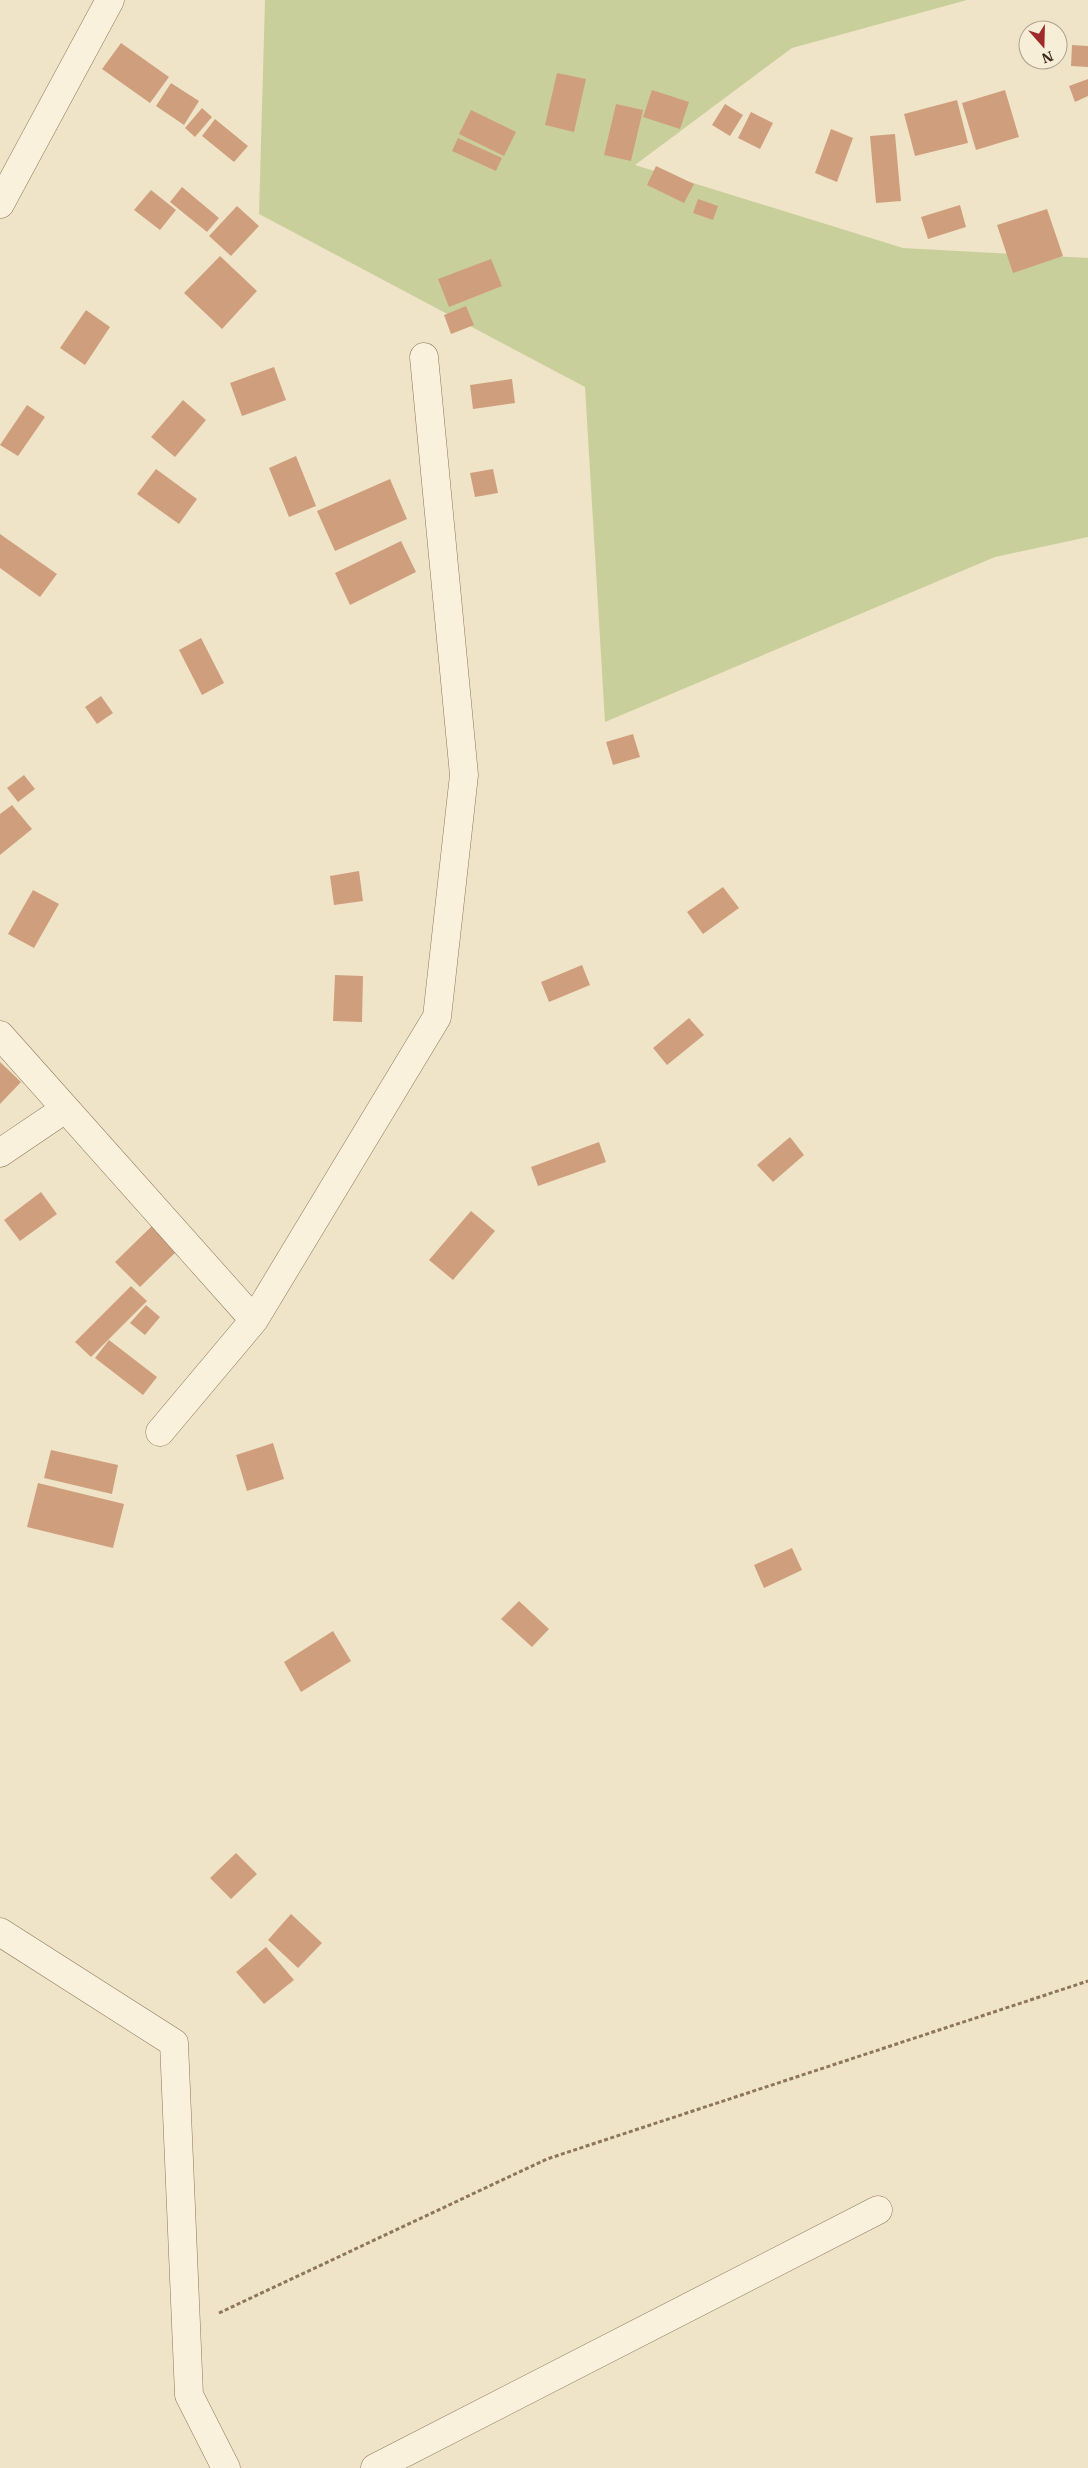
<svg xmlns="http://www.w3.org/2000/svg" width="1088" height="2468" font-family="'IBM Plex Serif',serif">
	<rect width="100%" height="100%" fill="#f0e4c8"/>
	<!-- green -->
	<path fill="#c9cf9b" d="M265,0H967L792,48L635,165L903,248L1088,258V537L995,557L605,722L585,387L259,214Z"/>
	<!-- building -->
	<path fill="#cf9f7d" d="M121,43L169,77L150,103L102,69Z
		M1072,45L1088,46V67L1071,66Z
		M557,73L586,79L574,132L545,125Z
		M1088,79V96L1075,102L1069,86Z
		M171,83L199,101L184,125L156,106Z
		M652,90L689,102L680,129L643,117Z
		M1005,90L1019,137L976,150L962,103Z
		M957,100L968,143L915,156L904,114Z
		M616,104L643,110L631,161L604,155Z
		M725,104L743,115L730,136L712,125Z
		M202,108L212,117L195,137L185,128Z
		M471,110L516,132L504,156L459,134Z
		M751,112L773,123L760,149L738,138Z
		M215,119L248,146L234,162L202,136Z
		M831,129L853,138L837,182L815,173Z
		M895,134L901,201L876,203L870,136Z
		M458,138L502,158L496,171L452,151Z
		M656,166L694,184L684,203L647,185Z
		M182,187L219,218L207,232L170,202Z
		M151,190L176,210L160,230L134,210Z
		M698,199L718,206L713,220L693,213Z
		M960,205L966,227L928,239L921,217Z
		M237,206L259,226L231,256L209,236Z
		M1047,209L1063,256L1013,273L997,225Z
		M220,256L257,291L222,329L184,293Z
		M491,259L502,286L449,307L438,279Z
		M466,306L474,325L451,334L444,315Z
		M86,310L110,327L85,365L60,348Z
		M274,367L286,400L242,416L230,383Z
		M512,379L515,403L473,409L470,385Z
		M183,400L206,420L175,457L151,437Z
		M27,405L45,417L18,456L0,445Z
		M296,456L316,506L289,517L269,468Z
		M156,469L197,499L179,524L137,494Z
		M493,469L498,493L475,497L470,473Z
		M390,479L407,519L335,551L317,511Z
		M0,534L57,574L40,597L0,568Z
		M401,541L416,572L350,605L335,573Z
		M201,638L224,683L202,695L179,650Z
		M101,696L113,713L97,724L85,707Z
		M633,734L640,757L613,765L606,742Z
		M24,775L35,789L18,802L7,788Z
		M12,805L32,829L0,855V814Z
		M359,871L363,901L334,905L330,876Z
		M723,887L739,908L703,934L687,912Z
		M33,890L59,904L34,948L8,934Z
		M582,965L590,985L549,1002L541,982Z
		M335,975L363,976L362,1022L333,1021Z
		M689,1018L704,1035L667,1065L653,1048Z
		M0,1062L21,1082L0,1104Z
		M790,1137L804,1155L773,1182L757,1165Z
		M599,1142L606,1162L538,1186L531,1167Z
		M41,1192L57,1214L20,1241L4,1220Z
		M471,1211L495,1231L453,1280L429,1260Z
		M155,1223L180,1248L140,1287L115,1262Z
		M131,1286L147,1301L91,1357L75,1342Z
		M146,1305L160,1317L145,1335L130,1323Z
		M109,1340L157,1377L143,1395L95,1358Z
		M273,1443L284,1479L247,1491L236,1455Z
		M51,1450L118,1465L112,1494L44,1478Z
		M38,1483L124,1504L113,1548L27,1527Z
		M792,1548L802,1570L764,1588L754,1565Z
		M519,1601L549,1629L532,1647L501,1619Z
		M333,1631L351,1661L301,1692L284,1662Z
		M236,1853L257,1874L231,1899L210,1878Z
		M291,1914L322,1943L298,1968L268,1940Z
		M266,1947L294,1980L264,2004L236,1972Z"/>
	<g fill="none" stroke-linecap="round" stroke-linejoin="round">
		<!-- minor casing -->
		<g stroke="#8d765c" stroke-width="29">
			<path id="minor" d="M0,204L110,0
				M0,1035L254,1320
				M0,1153L65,1109
				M160,1432L254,1320L437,1017L464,775L424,357
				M0,1932L174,2043L189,2395L226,2468
				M375,2468L878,2210"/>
		</g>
		<!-- path -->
		<path stroke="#8d765c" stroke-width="3" stroke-dasharray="4 2.5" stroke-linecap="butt" d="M219,2313L547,2159L1088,1981"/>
		<!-- minor -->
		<use href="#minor" stroke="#faf1dc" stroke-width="28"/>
	</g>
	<!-- north arrow -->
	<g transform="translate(1043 45) rotate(160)"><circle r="24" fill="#f7eed8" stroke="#ada18e"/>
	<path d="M0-4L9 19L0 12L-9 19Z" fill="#9e2a2b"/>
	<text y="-8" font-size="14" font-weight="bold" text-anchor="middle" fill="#3d2e20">N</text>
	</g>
</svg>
